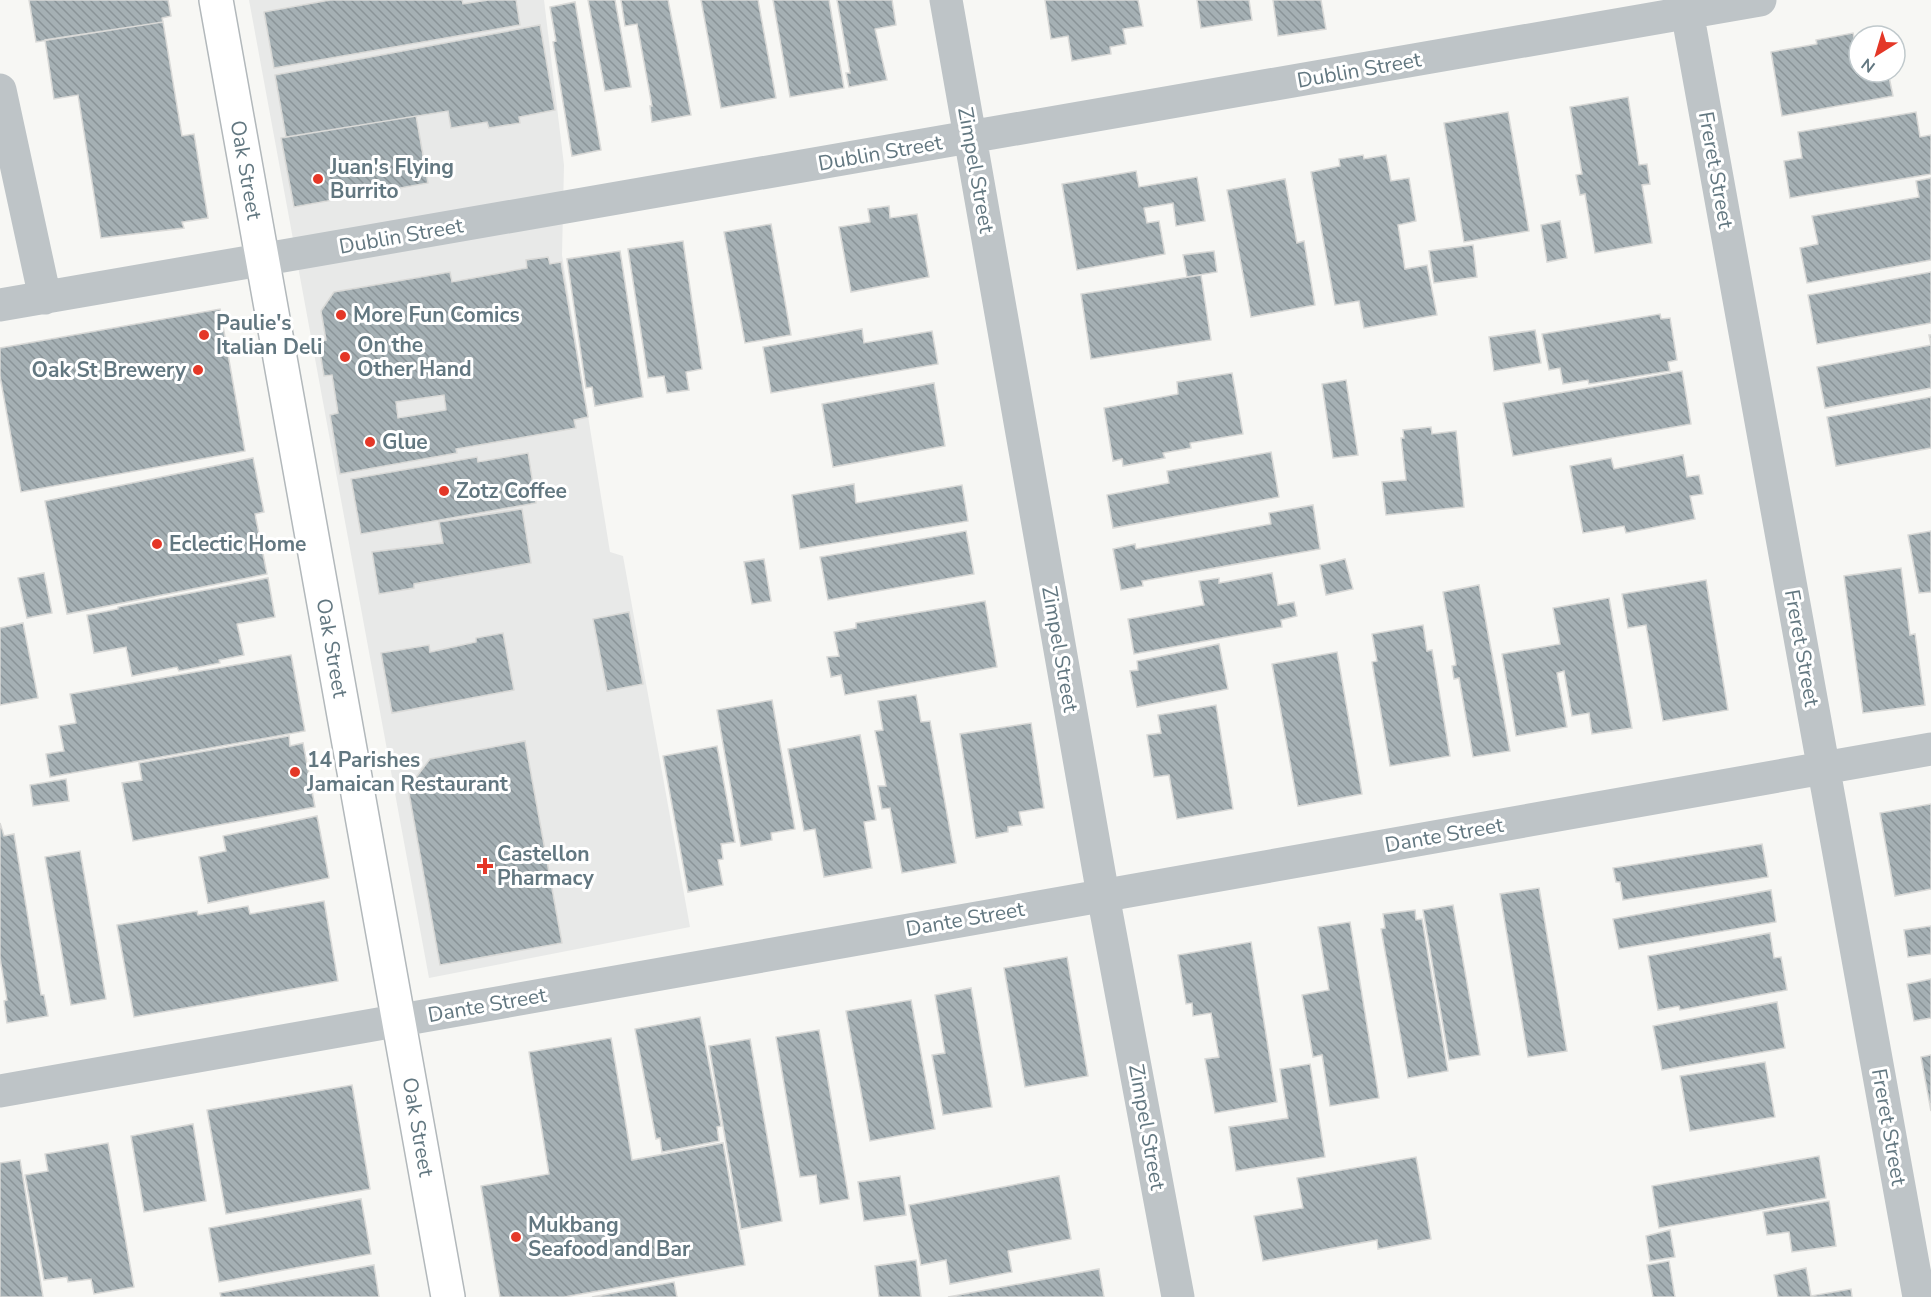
<svg xmlns="http://www.w3.org/2000/svg" width="1931" height="1297" font-family="'Nunito Sans',sans-serif">
	<defs>
		<pattern id="building-back-hatch" width="6" height="6" patternUnits="userSpaceOnUse" patternTransform="scale(1.5)"><rect width="6" height="6" fill="#a5b0b4"/><path d="M-1 5l2 2M0 0l6 6M5-1l2 2" fill="none" stroke="#8a9498"/></pattern>
	</defs>
	<rect width="100%" height="100%" fill="#f7f7f4"/>
	<!-- built -->
	<path fill="#e8e9e8" d="M249,0H544L564,165L562,255L610,552L623,556L690,927L429,978Z"/>
	<!-- building -->
	<path fill="url(#building-back-hatch)" stroke="#d9d9d7" stroke-width="1.5" fill-rule="evenodd" d="M168,0L171,16L162,18L163,22L36,42L29,0Z
		M330,0H462L463,4L488,0H516L520,25L274,68L264,12Z
		M588,0H615L631,87L605,91Z
		M621,0H668L691,115L652,122L650,106H652L637,24L625,26Z
		M701,0H758L776,98L721,108Z
		M773,0H829L844,88L790,97Z
		M837,0H892L896,25L875,29L887,80L849,87L846,73H850Z
		M1045,0H1138L1143,26L1123,29L1126,44L1110,47L1111,54L1072,61L1068,36L1051,39Z
		M1197,0H1249L1252,20L1201,28Z
		M1273,0H1321L1326,29L1278,36Z
		M575,2L601,150L572,156L553,42L556,41L550,7Z
		M163,22L182,136L194,134L208,218L182,222L184,228L101,238L78,95L54,99L45,40Z
		M540,25L555,110L519,117L520,123L489,128L487,122L451,128L448,111L286,137L275,75Z
		M1853,33L1854,38L1859,37V72H1888L1893,96L1782,116L1771,52L1817,44L1816,40Z
		M1628,97L1639,165L1647,164L1650,184L1642,185L1652,243L1595,253L1585,194L1580,195L1576,175L1582,174L1570,107Z
		M1508,112L1529,231L1464,242L1444,123Z
		M1916,112L1920,137L1931,135V174L1790,198L1784,161L1802,158L1798,132Z
		M416,116L428,183L294,207L281,138Z
		M1363,155L1364,159L1386,155L1391,181L1409,178L1416,221L1398,225L1405,269L1427,265L1437,315L1364,328L1359,301L1335,305L1311,172L1340,166L1339,159Z
		M1136,171L1139,187L1197,177L1205,221L1176,226L1173,203L1144,208L1147,223L1159,221L1165,254L1077,270L1062,184Z
		M1931,178V260L1807,283L1800,248L1818,244L1812,216L1919,197L1916,181Z
		M1285,179L1297,243L1304,241L1315,305L1251,317L1227,190Z
		M889,206L890,218L917,214L929,277L851,292L839,227L870,222L868,209Z
		M1560,221L1567,258L1547,262L1541,225Z
		M771,224L791,335L745,343L724,232Z
		M683,241L702,369L686,372L689,390L667,393L664,376L648,378L628,249Z
		M1473,245L1477,277L1434,283L1429,251Z
		M620,251L643,397L595,406L592,387L586,388L567,259Z
		M1214,251L1217,272L1187,277L1183,255Z
		M548,257L550,264L561,262L588,417L574,420L576,428L456,449L457,453L340,474L330,415L338,413L332,375L324,376L318,341L326,340L321,311L334,292L450,272L452,282L527,268L526,260ZM444,395L446,410L398,418L396,402Z
		M1931,272V323L1817,344L1808,295Z
		M1201,275L1211,340L1091,359L1081,294Z
		M220,309L245,451L21,492L0,376V348Z
		M1660,314L1661,319L1670,318L1677,360L1668,362L1670,371L1589,384L1588,380L1563,384L1560,368L1549,370L1542,334Z
		M862,329L864,343L932,331L938,364L771,393L763,347Z
		M1535,330L1541,363L1494,371L1489,337Z
		M1929,335H1931V388L1825,408L1817,367L1931,345Z
		M1682,371L1691,424L1513,456L1503,403Z
		M1232,373L1243,434L1190,443L1191,448L1163,453L1165,458L1123,466L1122,459L1113,461L1104,408L1178,394L1177,382Z
		M1346,380L1358,455L1333,458L1322,384Z
		M934,383L945,446L833,467L822,404Z
		M1931,397V448L1836,466L1827,417Z
		M1431,427L1432,434L1456,431L1464,507L1386,515L1382,482L1406,480L1401,438H1404L1403,430Z
		M1271,452L1279,497L1113,528L1107,495L1169,483L1167,471Z
		M528,453L536,503L361,534L351,479L477,457L478,462Z
		M1683,455L1687,477L1699,475L1703,494L1690,496L1695,519L1626,533L1624,526L1583,533L1570,466L1611,458L1614,469Z
		M253,458L264,512L255,514L267,574L67,614L45,501Z
		M854,484L856,503L962,485L968,521L800,549L792,495Z
		M1313,505L1320,549L1142,581L1143,586L1121,590L1113,549L1135,544L1136,549L1271,524L1269,513Z
		M522,509L531,563L414,584V588L379,594L372,552L443,543L439,522Z
		M966,531L974,574L828,600L820,557Z
		M1931,531V592L1919,593L1908,535Z
		M764,559L771,601L752,604L744,562Z
		M1345,559L1353,589L1326,595L1320,565Z
		M1901,568L1910,635L1915,634L1925,705L1863,713L1844,576Z
		M44,573L52,613L27,618L18,578Z
		M1272,573L1278,605L1294,602L1297,616L1281,620L1282,627L1134,654L1128,619L1204,605L1199,581L1219,578V583Z
		M268,578L275,617L237,624L244,655L219,660L220,663L179,671L177,667L132,676L126,647L94,653L87,615L118,609V607Z
		M1706,580L1728,710L1663,721L1646,625L1628,628L1622,594Z
		M1479,585L1510,751L1473,757L1459,678L1454,679L1452,666L1456,665L1443,592Z
		M1609,598L1632,728L1592,734L1589,713L1572,716L1564,671L1557,673L1567,727L1516,736L1502,654L1560,644L1553,608Z
		M985,601L997,667L845,695L841,675L831,677L827,657L839,656L834,632L856,628V623Z
		M629,612L643,684L607,691L593,619Z
		M23,623L38,698L0,705V628Z
		M1423,625L1427,651L1432,650L1450,756L1390,766L1372,662L1377,661L1372,634Z
		M503,633L514,690L392,713L381,653L429,645L430,652L476,642V638Z
		M1219,644L1228,689L1137,707L1130,671L1138,670L1137,661Z
		M1337,652L1362,794L1298,806L1272,664Z
		M291,655L305,731L50,777L46,754L64,751L59,726L76,723L70,694Z
		M916,695L921,722L930,721L956,863L902,873L890,808L882,809L878,786H886L875,731L883,730L878,701Z
		M772,700L795,829L771,833L772,840L741,846L717,710Z
		M1216,705L1233,809L1177,819L1169,775L1154,777L1147,735L1161,733L1158,715Z
		M1031,723L1044,808L1019,812L1022,825L1008,827V832L976,838L960,734Z
		M860,735L876,820L864,822L872,868L824,877L815,829L804,831L788,749Z
		M289,736L290,746L303,743L315,807L133,841L122,783L142,780L139,763Z
		M525,741L562,943L440,965L408,788L430,759Z
		M717,746L735,842L721,844L723,859L718,860L723,885L688,892L663,756Z
		M66,779L69,801L33,806L30,785Z
		M1931,804V889L1895,896L1880,813Z
		M317,816L329,878L208,903L199,857L226,851L223,836Z
		M0,823L4,836L14,834L41,995H44L48,1016L7,1023L4,1001L7,1000L0,958Z
		M1762,844L1768,877L1623,900L1620,882H1616L1613,868Z
		M80,851L106,999L71,1005L45,857Z
		M1539,888L1567,1051L1528,1057L1500,894Z
		M1771,890L1776,922L1619,949L1613,919Z
		M324,901L338,981L134,1017L117,925L197,911L198,915L248,906L250,914Z
		M1453,905L1480,1055L1449,1060L1423,910Z
		M1415,910L1416,920L1422,919L1448,1071L1408,1078L1381,929L1385,928L1383,914Z
		M1350,922L1379,1098L1330,1106L1322,1055L1313,1057L1302,995L1329,990L1318,927Z
		M1931,926V954L1908,957L1904,930Z
		M1770,933L1774,958L1781,957L1787,990L1680,1010L1679,1006L1658,1010L1648,956Z
		M1251,942L1277,1102L1215,1113L1205,1059L1219,1057L1211,1013L1193,1016L1192,1003L1186,1004L1178,955Z
		M1067,957L1088,1076L1025,1087L1004,968Z
		M1931,979V1018L1914,1021L1907,984Z
		M971,988L992,1107L943,1115L932,1055L945,1053L935,995Z
		M911,1000L935,1129L870,1141L846,1011Z
		M1777,1002L1785,1048L1662,1070L1653,1026Z
		M700,1017L721,1126L717,1127L719,1141L662,1152L660,1138L656,1139L635,1029Z
		M819,1030L849,1199L820,1204L816,1175L800,1177L776,1037Z
		M611,1038L632,1160L723,1143L745,1265L564,1297H500L481,1186L549,1174L529,1052Z
		M750,1039L782,1221L741,1229L709,1046Z
		M1931,1055V1111L1921,1057Z
		M1765,1062L1775,1117L1690,1131L1680,1076Z
		M1310,1064L1325,1157L1236,1171L1229,1127L1288,1118L1280,1069Z
		M352,1085L370,1189L226,1214L207,1110Z
		M193,1124L206,1201L144,1212L131,1136Z
		M108,1143L134,1287L94,1294L91,1279L68,1282L67,1277L44,1280L25,1175L48,1171L45,1154Z
		M1819,1156L1826,1198L1659,1228L1652,1186Z
		M1416,1157L1431,1239L1378,1249L1377,1240L1263,1261L1254,1216L1303,1208L1297,1178Z
		M20,1160L43,1297H0V1163Z
		M900,1176L906,1215L864,1221L858,1182Z
		M1059,1176L1071,1239L1008,1251L1012,1272L950,1284L946,1260L921,1265L909,1205Z
		M361,1199L371,1254L219,1282L209,1228Z
		M1829,1201L1836,1246L1792,1252L1789,1232L1767,1235L1763,1212Z
		M1670,1230L1675,1257L1650,1261L1646,1236Z
		M916,1260L921,1297H879L875,1266Z
		M1669,1261L1675,1297H1653L1647,1265Z
		M374,1265L379,1297H221L220,1293Z
		M1806,1268L1811,1296L1851,1289L1852,1297H1778L1774,1275Z
		M1099,1269L1104,1297H948Z
		M674,1282L677,1297H592Z"/>
	<g fill="none" stroke-linecap="round" stroke-linejoin="round">
		<!-- major casing -->
		<g stroke="#b2b8bb" stroke-width="36">
			<path id="major" d="M216,0L448,1297"/>
		</g>
		<!-- minor -->
		<path stroke="#bec4c7" stroke-width="33" d="M946,0L1103,895L1178,1297
			M1685,0L1919,1297
			M0,90L45,298
			M0,305L1760,0
			M0,1091L1931,749"/>
		<!-- major -->
		<use href="#major" stroke="#fff" stroke-width="33"/>
	</g>
	<!-- markers -->
	<g fill="#e43727" stroke="#fff" stroke-width="2">
		<circle cx="318" cy="179" r="6"/>
		<circle cx="341" cy="315" r="6"/>
		<circle cx="204" cy="335" r="6"/>
		<circle cx="345" cy="357" r="6"/>
		<circle cx="198" cy="370" r="6"/>
		<circle cx="370" cy="442" r="6"/>
		<circle cx="444" cy="491" r="6"/>
		<circle cx="157" cy="544" r="6"/>
		<circle cx="295" cy="772" r="6"/>
		<path d="M482 857h6v6h6v6h-6v6h-6v-6h-6v-6h6z"/>
		<circle cx="516" cy="1237" r="6"/>
	</g>
	<g text-anchor="middle" dominant-baseline="central" stroke-width="6" stroke-linejoin="round" paint-order="stroke">
		<!-- street labels -->
		<g font-size="21" fill="#627780" stroke="#fff">
			<text transform="translate(1359 70) rotate(-10)">Dublin Street</text>
			<text transform="translate(880 153) rotate(-10)">Dublin Street</text>
			<text transform="translate(246 170) rotate(80)">Oak Street</text>
			<text transform="translate(976 170) rotate(80)">Zimpel Street</text>
			<text transform="translate(1716 170) rotate(80)">Freret Street</text>
			<text transform="translate(401 236) rotate(-10)">Dublin Street</text>
			<text transform="translate(332 648) rotate(80)">Oak Street</text>
			<text transform="translate(1802 648) rotate(80)">Freret Street</text>
			<text transform="translate(1060 649) rotate(80)">Zimpel Street</text>
			<text transform="translate(1444 835) rotate(-10)">Dante Street</text>
			<text transform="translate(965 919) rotate(-10)">Dante Street</text>
			<text transform="translate(487 1005) rotate(-10)">Dante Street</text>
			<text transform="translate(418 1127) rotate(80)">Oak Street</text>
			<text transform="translate(1147 1127) rotate(80)">Zimpel Street</text>
			<text transform="translate(1889 1127) rotate(80)">Freret Street</text>
		</g>
		<!-- poi labels -->
		<g font-size="21" font-weight="bold" fill="#627780" stroke="#fff" text-anchor="start">
			<text x="330" y="167">Juan's Flying<tspan x="330" dy="24">Burrito</tspan></text>
			<text x="353" y="315">More Fun Comics</text>
			<text x="216" y="323">Paulie's<tspan x="216" dy="24">Italian Deli</tspan></text>
			<text x="357" y="345">On the<tspan x="357" dy="24">Other Hand</tspan></text>
			<text x="186" y="370" text-anchor="end">Oak St Brewery</text>
			<text x="382" y="442">Glue</text>
			<text x="456" y="491">Zotz Coffee</text>
			<text x="169" y="544">Eclectic Home</text>
			<text x="307" y="760">14 Parishes<tspan x="307" dy="24">Jamaican Restaurant</tspan></text>
			<text x="497" y="854">Castellon<tspan x="497" dy="24">Pharmacy</tspan></text>
			<text x="528" y="1225">Mukbang<tspan x="528" dy="24">Seafood and Bar</tspan></text>
		</g>
	</g>
	<!-- north arrow -->
	<g transform="translate(1877 54) rotate(217)"><circle r="28" fill="#ffffff" stroke="#c0c9cc" stroke-width="1.5"/>
	<path d="M0-4.5L10 22L0 15L-10 22Z" fill="#e43727"/>
	<text y="-9" font-size="16" font-weight="bold" text-anchor="middle" fill="#627780">N</text>
	</g>
</svg>
